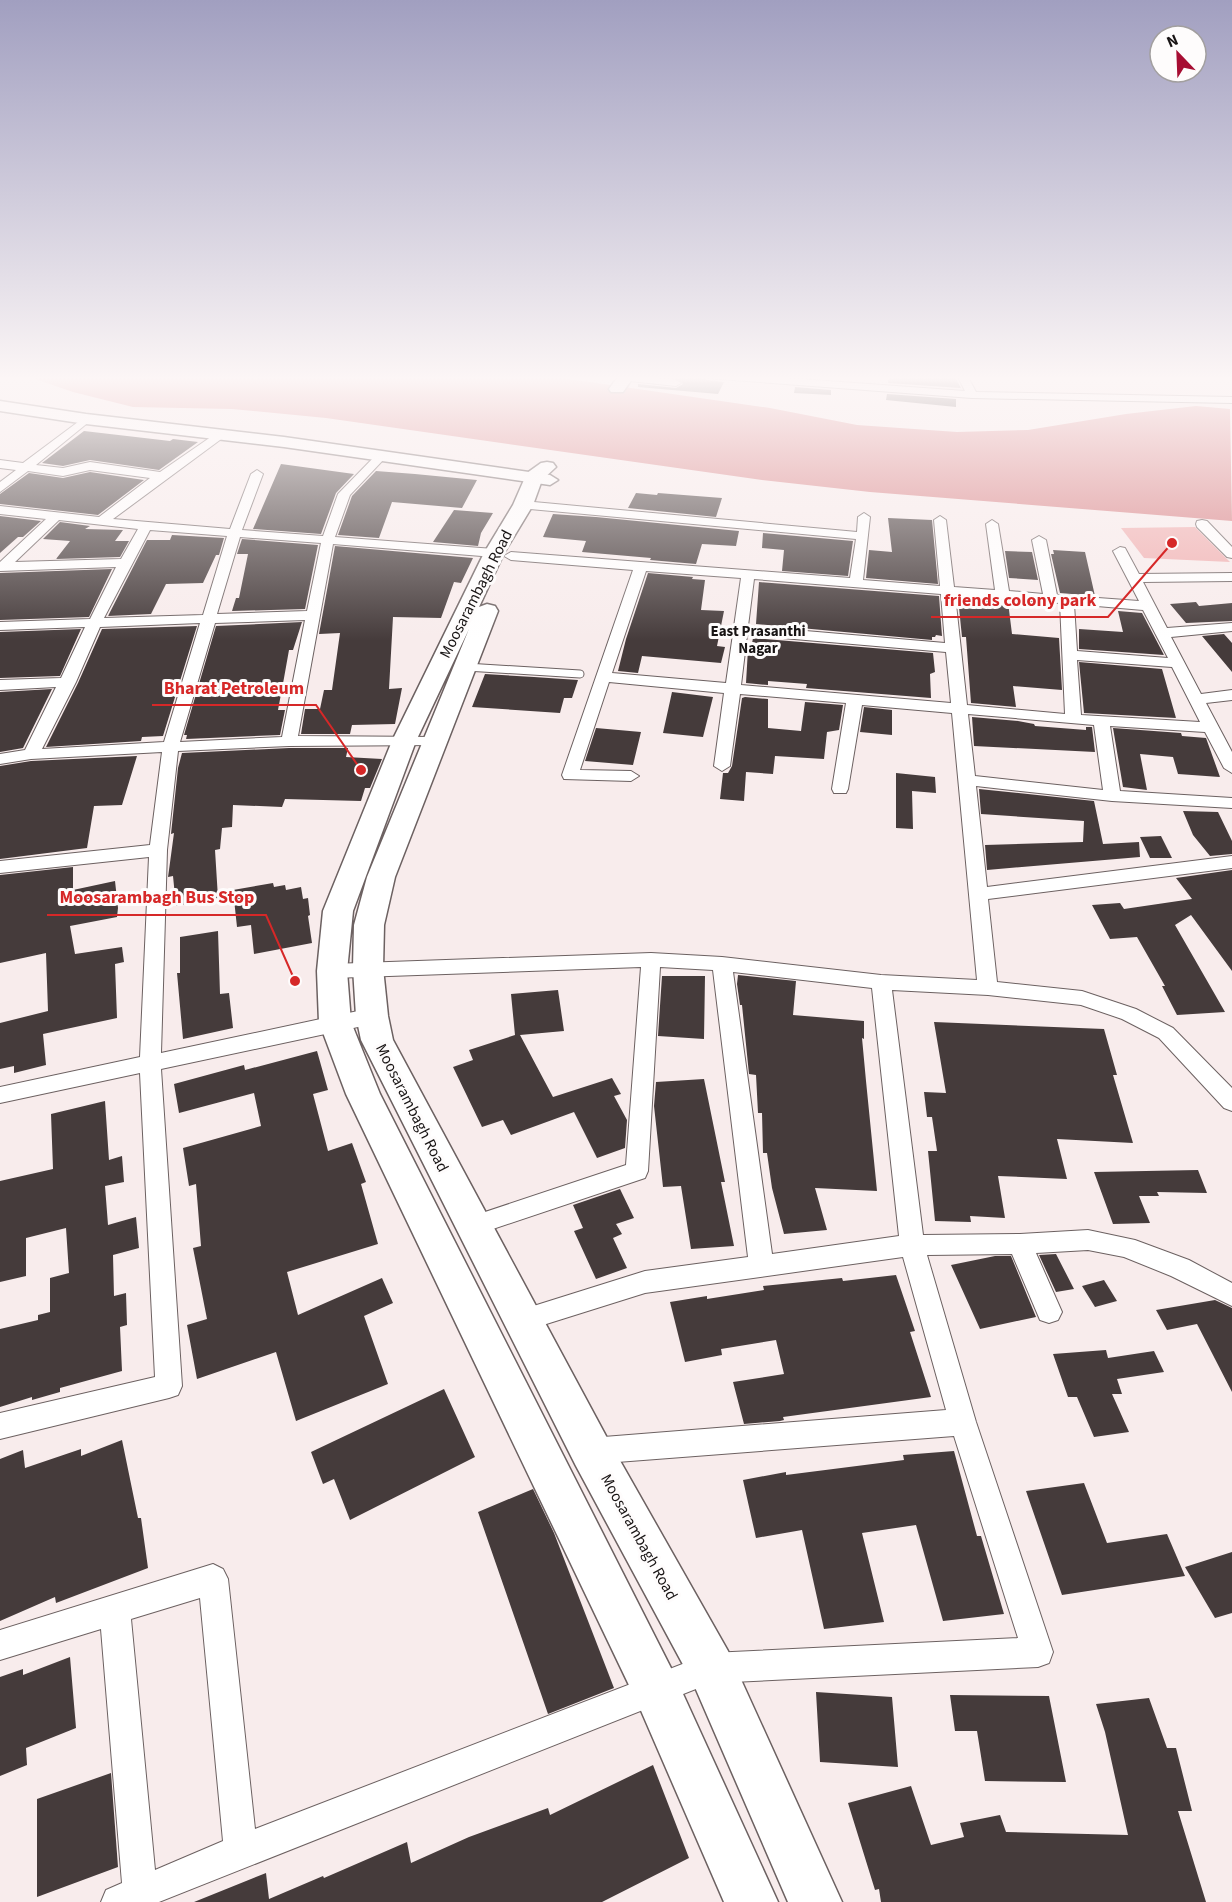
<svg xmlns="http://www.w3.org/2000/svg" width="1232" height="1902" font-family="'Source Sans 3',sans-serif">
	<rect width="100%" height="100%" fill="#f8ecec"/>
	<!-- green -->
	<path fill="#f0b0b1" d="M1195,527L1230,562L1144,558L1121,528Z"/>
	<!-- water -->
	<path fill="#d78084" d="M24,375H541L770,408L857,425L957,432L1028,430L1126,414L1196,406L1230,409L1232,521L870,492L762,480L326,418L232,409L133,407L73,392Z"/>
	<!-- building -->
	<path fill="#453b3b" d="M645,375H699L706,380L724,382L718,394L638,387V384L676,388L683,384L676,378Z
		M889,375L955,377L961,388L888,383Z
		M795,387L831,390V395L794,393Z
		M887,394L956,399V407L886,400Z
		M84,431L170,441L173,439L198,442L159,470L90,460L63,466L42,463Z
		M281,464L354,474L336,493L321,534L253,529Z
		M376,471L415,474L477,480L462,508L392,502L379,538L338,535L352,496Z
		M90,472L144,480L98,515L0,504V494L29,473L63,478Z
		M636,493L657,495L658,493L722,498L716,517L628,508Z
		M454,510L493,513L481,533L478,546L433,542Z
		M553,514L596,517L739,531L736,546L702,544L696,564L650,560L651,558L582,552L586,541L543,537Z
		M0,516L41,521L23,537H18L0,553Z
		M888,518L932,520L938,584L866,578L869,550L892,552Z
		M60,522L90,526L85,529L123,530L115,541H129L120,557L56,559L70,541L43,539Z
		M763,533L853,541L848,576L782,571L784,550L762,548Z
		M172,535L224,538L219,555H216L203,583L166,584L151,614L108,616L147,540H170Z
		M242,539L318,545L305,609L232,611L236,598H239L248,554H237Z
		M335,546L473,558L461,583L454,582L441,618L393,617L389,689L402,688L395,724L352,725L350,734H301L305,709H320L324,690H332L340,633L319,634Z
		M1053,550L1085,552L1095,596L1060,593L1051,554H1054Z
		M1005,551L1032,552L1038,580L1009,578Z
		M112,569L89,617L0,620V573Z
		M648,573L693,577L692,579L705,580L701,610L724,611L717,646L725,647L721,663L642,656L638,673L618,671L626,639Z
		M759,582L939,596L942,636L936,635L935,637H932V640L756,624Z
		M958,598L1008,602L1012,634L1059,638L1062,690L1013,686L1016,707L971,703L966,637H962Z
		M1196,602L1199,606L1232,603V621L1186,623L1170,604Z
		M1118,611L1142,613L1164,655L1079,649V629L1123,632Z
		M302,622L293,650H289L284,678L278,710H285L280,735L186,739L187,735H184L216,626Z
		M197,626L163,736L142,737L141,741L46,747L78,683L102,629Z
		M81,629L60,676L0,678V632Z
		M1224,634L1232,643V672L1202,636Z
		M753,638L933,653L935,672L930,674L931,698L806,688L807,684L768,681V685L746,683L748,649H751Z
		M1079,662L1162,669L1176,718L1084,713Z
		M485,674L534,677L578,680L572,698H564L560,713L472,707Z
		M52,689L23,748L0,752V692Z
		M672,692L713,697L703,737L663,733Z
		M745,697L768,699V728L801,731L805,702L843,705L839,730L827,732L824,759L775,756L773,774L746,772L744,801L720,799L723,773H728L732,766L742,698Z
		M864,707L892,710V735L860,732Z
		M972,717L1018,721L1034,724L1035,726L1086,730V727H1092L1095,752L974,746Z
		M596,728L641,732L633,765L585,761Z
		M1113,728L1181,733L1182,736L1206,738L1220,777L1178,774L1173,757L1140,754L1147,790L1123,787Z
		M289,748H348L346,757L382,759L370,788H365L361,801L285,799L282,807L233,805L232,827L222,828L220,849L215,850L218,898L176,906L173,876L168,877L169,870L174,833L171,834L178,768L182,753Z
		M137,756L122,805L94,806L87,848L0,859V766L31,761Z
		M896,773L935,777L936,793L912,791L913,829L896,828Z
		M979,789L1094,801L1103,844L1139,842L1140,857L987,870L985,845L1083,842L1084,821L981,814Z
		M1183,811L1218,812L1232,841V854L1210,856L1193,835Z
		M1161,836L1172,858H1150L1140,837Z
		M73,867V890L115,881L118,908L117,917L70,926L75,954L122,947L124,962L115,964L117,1018L43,1034L46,1065L14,1073V1066L0,1069V1023L48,1011L46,953L0,963V875Z
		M1232,870V971L1191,915L1175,925L1225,1012L1177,1015L1162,986H1165L1137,937L1110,939L1092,905L1120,903L1124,909L1192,899L1176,878Z
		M273,883L274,887L285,885L286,890L301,887L303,899L308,898L310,915L308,916L312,943L254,954L251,925L237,927L233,890Z
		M218,931L220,994L229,993L233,1028L183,1039L177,973H180V937Z
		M738,975L796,981L793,1015L864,1021V1039L862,1038L866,1081L877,1191L815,1188L827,1230L784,1234L772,1188L767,1153H763L762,1113H758L756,1075L749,1074L742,1005H740L737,984Z
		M662,976H705L704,1039L658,1036Z
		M558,990L564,1031L520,1035L553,1097L612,1078L621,1094L614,1096L627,1120L625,1148L597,1158L574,1112L511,1135L503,1120L482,1127L453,1067L473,1060L469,1050L515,1035L511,994Z
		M934,1022L1104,1029L1117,1075H1113L1133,1143L1057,1139L1067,1179L998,1176L1005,1218L970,1216L971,1222L935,1221L928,1151H937L932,1117H927L924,1092L946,1093Z
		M317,1051L328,1090L313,1094L328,1151L352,1143L366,1182L361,1184L378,1244L287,1272L298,1315L382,1278L393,1303L364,1316L388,1384L296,1421L276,1352L197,1379L187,1325L207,1319L193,1248L201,1246L196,1184L189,1186L183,1148L261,1126L254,1093L179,1113L174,1084L244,1065L245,1070Z
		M704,1079L725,1182H721L734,1246L691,1249L681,1186L663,1187L654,1106L656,1082Z
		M105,1101L109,1160L122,1156L124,1182L105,1186L108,1225L136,1217L139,1248L113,1255L114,1296L126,1293L127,1325L120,1327L122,1371L60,1388V1392L32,1400V1397L0,1407V1329L38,1320V1315L50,1312V1278L69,1273L66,1228L26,1238V1276L0,1282V1181L53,1169L51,1114Z
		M1198,1170L1207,1193L1157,1192L1159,1196H1139L1150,1223L1113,1224L1094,1172Z
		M620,1189L634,1218L616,1224L622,1234L613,1238L627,1268L596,1279L574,1231L583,1228L573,1205Z
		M1056,1254L1074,1289L1056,1292L1039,1255Z
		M995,1256H1011L1036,1317L980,1329L951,1265Z
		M896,1275L915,1331L910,1332L931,1397L783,1417L784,1420L780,1421L744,1424L733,1382L784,1374L776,1340L721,1349L722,1355L685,1362L670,1302L707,1296V1299L764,1290L763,1286L842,1278L843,1281Z
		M1104,1280L1117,1301L1095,1307L1082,1286Z
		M1215,1300L1232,1308V1392L1197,1324L1167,1330L1156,1310Z
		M1106,1350L1108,1358L1154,1351L1164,1372L1117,1379L1122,1394H1112L1129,1432L1094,1437L1077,1397H1068L1053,1354Z
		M444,1389L475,1457L350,1520L334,1479L323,1484L311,1452Z
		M122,1440L138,1518H141L148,1568L56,1603L55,1597L0,1621V1459L23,1450L25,1468L81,1449V1456Z
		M954,1451L977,1536H981L1004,1614L943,1621L916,1525L862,1533L884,1622L824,1629L802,1530L756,1538L743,1480L786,1472V1475L904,1460L903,1455Z
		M1084,1483L1107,1543L1167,1534L1185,1576L1062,1595L1026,1491Z
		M533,1489L554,1533L614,1688L548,1714L478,1512Z
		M1232,1552V1613L1215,1618L1185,1567Z
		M70,1657L76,1728L26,1748L27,1765L0,1776V1677L23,1669V1675Z
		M816,1692L892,1697L898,1767L820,1762Z
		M950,1695L1049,1696L1066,1782L985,1781L977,1731H955Z
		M1149,1698L1167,1748H1176L1192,1811H1178L1206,1902H881L879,1889L875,1890L848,1803L911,1786L931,1845L964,1837L960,1823L1000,1815L1006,1832L1128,1835L1105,1732L1096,1704Z
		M653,1765L689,1858L602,1902H194L266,1873L269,1899L323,1876L324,1878L407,1842L411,1863L469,1837L548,1808L550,1815Z
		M111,1773L118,1867L37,1897V1799Z"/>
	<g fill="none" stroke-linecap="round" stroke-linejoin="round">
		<!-- lane casing -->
		<g stroke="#6c6161" stroke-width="9">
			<path id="lane" d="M466,667L580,674"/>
		</g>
		<!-- street casing -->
		<g stroke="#6c6161" stroke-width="2">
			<path id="street" d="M625,375L676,380L681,383L676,386L621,380V376Z
				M701,375H744L965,391L957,375H967L976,392L1232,397V403L972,398L706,378Z
				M86,416L90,417V421L36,465L63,468L90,462L160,472L218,432H226L228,434L113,519L230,529L251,474L257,470L263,474L242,530L323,536L338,494L377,454L381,452L387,456L385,458L350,495L335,537L494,549L501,553L494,557L333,544L298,736L434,737L440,739L442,742L440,745L289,746L178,751L167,850L161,1053L372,1008L379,1011L382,1016L379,1021L372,1024L161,1069L182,1386L178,1395L169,1398L0,1439V1413L155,1377L140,1073L0,1103V1087L140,1057L149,857L0,873V861L150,845L162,752L31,759L0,764V754L25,750L56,687L0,690V680L61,678L85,627L0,630V622L90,619L116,567L0,571V562L46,519L0,514V506L99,517L150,478L90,470L63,476L28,471L0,492V482L16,470L0,468V460L23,463ZM59,520L138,529L121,559L15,562ZM150,530L227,536L203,615L104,618ZM240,537L321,543L307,611L217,614ZM305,620L282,737L180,742L215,623ZM200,623L164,742L42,749L76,682L100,627Z
				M523,501L857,532L858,517L864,513L870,517L863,580L940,586L934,520L940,516L946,520L954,587L995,590L986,524L992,520L998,524L1009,591L1043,594L1032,540L1039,536L1046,540L1057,595L1139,601L1113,551L1120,547L1125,548L1139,574L1232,573V581L1143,582L1167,628L1232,623V631L1171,637L1201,694L1232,690V700L1206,703L1232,752V773L1224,768L1205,732L1110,726L1120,791L1232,798V808L1112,801L976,786L987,887L1232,856V868L988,899L997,982L1082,991L1136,1009L1173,1028L1232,1088V1111L1224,1108L1159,1038L1122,1019L1081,1005L988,995L892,990L923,1235L1020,1234L1088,1230L1135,1240L1189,1260L1232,1283V1306L1171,1276L1124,1257L1088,1250L1036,1253L1062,1312L1058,1320L1049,1323L1040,1320L1012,1254L927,1255L976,1422L1053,1652L1049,1663L1038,1667L711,1683L159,1902H101L106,1890L122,1883L101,1629L0,1660V1630L213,1564L223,1569L228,1579L255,1829L711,1653L1018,1638L954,1436L591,1464L581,1460L577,1451L581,1442L591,1438L946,1410L903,1257L645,1293L524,1331L515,1328L511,1320L515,1312L524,1309L645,1271L748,1257L713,970L660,967L648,1171L645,1178L472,1236L464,1233L460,1226L464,1219L626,1165L641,967L332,978L325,976L322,971L325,966L332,964L651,953L722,957L881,975L977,980L952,713L862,705L848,789L846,793H834L832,789L846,703L740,694L730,766L722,771L714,766L724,693L609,682L580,770L631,771L639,776L631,781L564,779L562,775L633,570L511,560L504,556L511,552L850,578L856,539L519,508L517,505ZM646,571L741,578L726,683L612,673ZM754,579L941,594L945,643L748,626ZM955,595L1060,603L1065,714L967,705ZM1074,604L1143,610L1168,658L1077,651ZM747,635L946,652L951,703L741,685ZM1077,660L1172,667L1200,722L1081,715ZM968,714L1094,725L1103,790L975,776ZM733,972L872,988L899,1236L772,1254ZM200,1598L223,1841L155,1870L131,1619Z
				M1202,520L1207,521L1232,547V558L1227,557L1197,527L1196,524L1197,521Z"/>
		</g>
		<!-- secondary casing -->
		<g stroke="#6c6161" stroke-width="3">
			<path id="secondary" d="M0,401L86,414L284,437L550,475L558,480L550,485L284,447L86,424L0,411Z"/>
		</g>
		<!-- primary casing -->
		<g stroke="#6c6161" stroke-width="3">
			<path id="primary" d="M619,375H635L623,392H611L609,389Z
				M547,462L553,463L556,467L542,480L533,505L504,553L479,607L487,604L495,606L498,611L395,877L384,925L383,968L388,1016L393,1040L606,1436L728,1651L842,1902H788L694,1685L576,1466L361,1040L356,1016L353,968L354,925L367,877L469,629L416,741L353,911L347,971L351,1022L380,1094L673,1672L778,1902H724L639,1706L346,1094L319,1022L317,971L323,911L392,741L484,553L513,505L527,473L541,463Z"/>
		</g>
		<!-- lane -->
		<use href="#lane" stroke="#fff" stroke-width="7"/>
		<!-- street -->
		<use href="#street" fill="#fff" fill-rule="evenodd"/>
		<!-- secondary -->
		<use href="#secondary" fill="#fff" fill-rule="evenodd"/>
		<!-- primary -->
		<use href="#primary" fill="#fff" fill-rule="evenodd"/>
	</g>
	<!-- sky -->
	<linearGradient id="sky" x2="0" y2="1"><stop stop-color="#a19fc0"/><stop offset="0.59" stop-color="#fcf6f6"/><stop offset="1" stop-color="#fcf6f6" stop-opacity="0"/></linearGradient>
	<rect width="1232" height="641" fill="url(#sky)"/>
	<g text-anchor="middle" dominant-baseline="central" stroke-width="6" stroke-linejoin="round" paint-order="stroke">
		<!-- far-neighbourhood labels -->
		<g font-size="15" font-weight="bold" fill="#181414" stroke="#fefcfc">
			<text x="758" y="631">East Prasanthi<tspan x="758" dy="17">Nagar</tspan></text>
		</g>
		<!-- street labels -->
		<g font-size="16" fill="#181414" stroke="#fefcfc">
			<text transform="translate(476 594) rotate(-63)">Moosarambagh Road</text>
			<text transform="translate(412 1108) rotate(63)">Moosarambagh Road</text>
			<text transform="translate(639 1537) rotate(61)">Moosarambagh Road</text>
		</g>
	</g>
	<!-- callouts -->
	<path fill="none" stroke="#d62828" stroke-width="2" d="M1172 543L1108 617H931M361 770L316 705H152M295 981L266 915H47"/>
	<g fill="#d62828" stroke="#fefcfc" stroke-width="2">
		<circle cx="1172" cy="543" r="6"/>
		<circle cx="361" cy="770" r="6"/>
		<circle cx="295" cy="981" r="6"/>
	</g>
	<g font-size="18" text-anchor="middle" font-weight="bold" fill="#d62828" stroke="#fefcfc" stroke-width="6" stroke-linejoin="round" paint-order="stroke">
		<text x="1020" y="606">friends colony park</text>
		<text x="234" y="694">Bharat Petroleum</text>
		<text x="157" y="903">Moosarambagh Bus Stop</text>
	</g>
	<!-- north arrow -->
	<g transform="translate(1178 54) rotate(337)"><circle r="28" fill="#fefcfc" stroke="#a29f9f" stroke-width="1.5"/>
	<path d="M0-4.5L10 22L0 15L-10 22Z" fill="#a70e33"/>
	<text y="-9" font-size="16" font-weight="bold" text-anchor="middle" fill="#181414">N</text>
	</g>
</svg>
